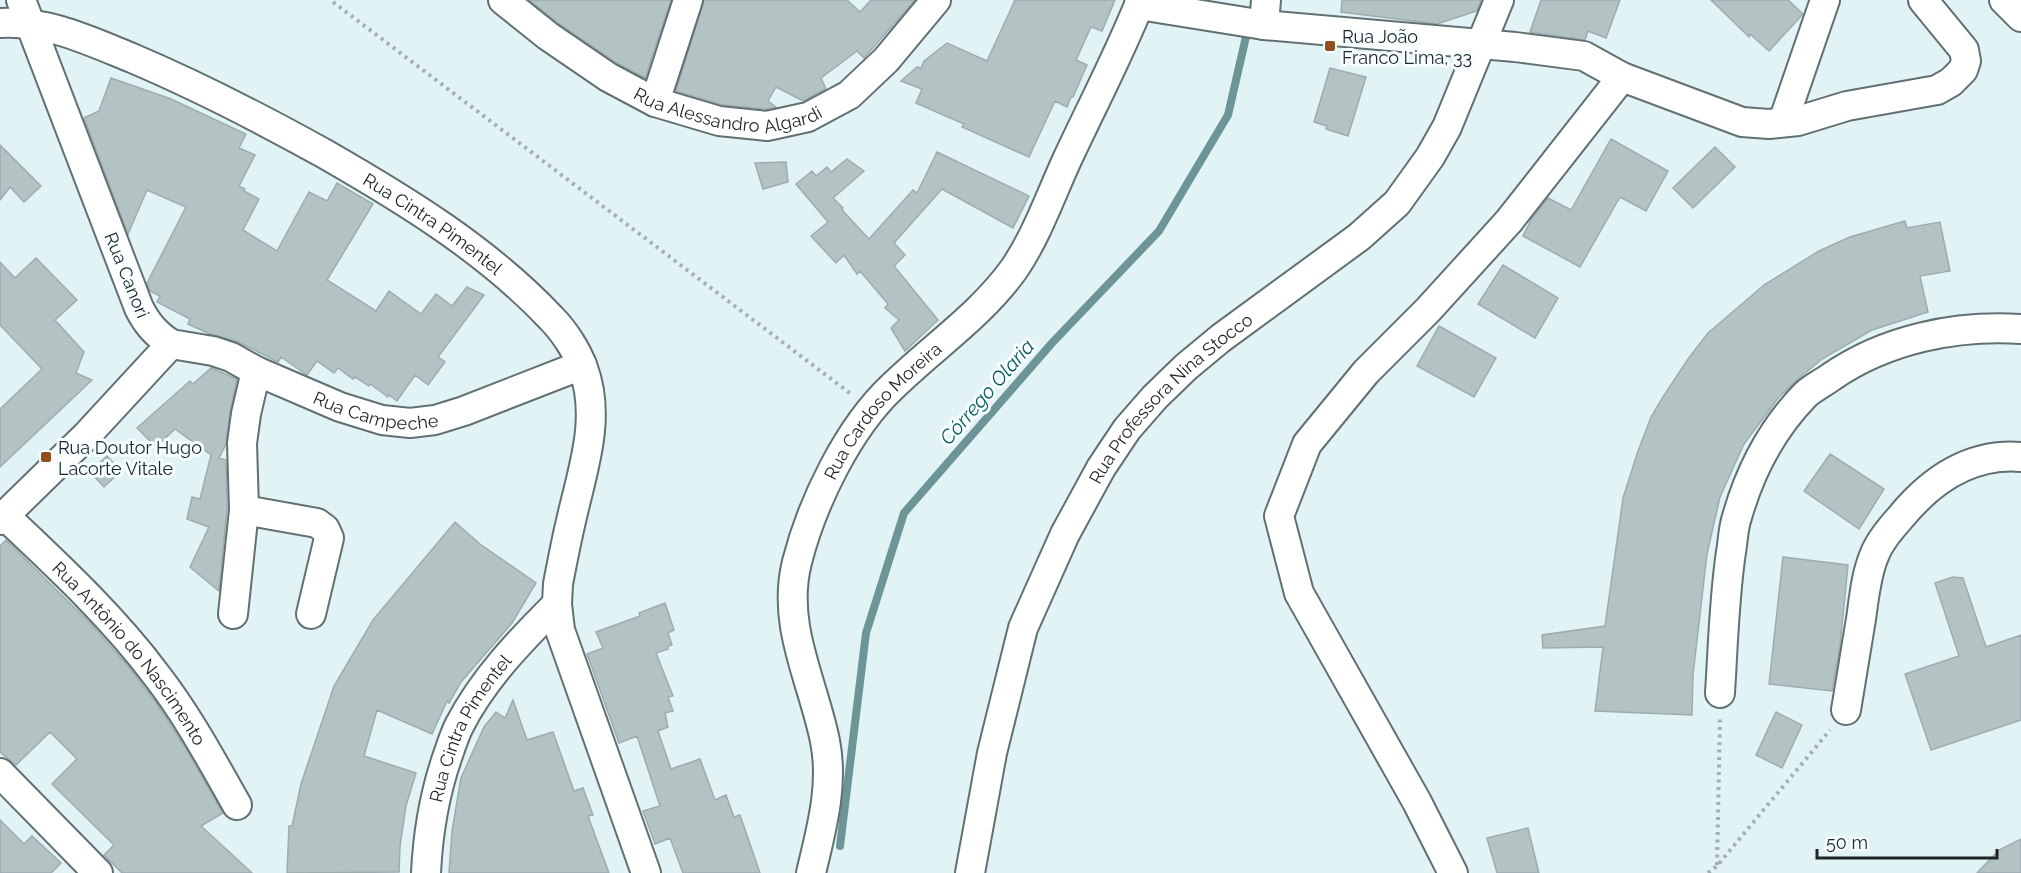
<svg xmlns="http://www.w3.org/2000/svg" width="2021" height="873" font-family="Raleway,sans-serif">
	<rect width="100%" height="100%" fill="#e2f3f5"/>
	<g fill="none" stroke-linecap="round" stroke-linejoin="round">
		<!-- stream -->
		<path stroke="#6d9598" stroke-width="8" d="M840,846L866,633L904,513L1052,343L1159,231L1228,115L1248,28"/>
	</g>
	<!-- building -->
	<path fill="#b3c3c4" stroke="#9dadae" stroke-width="1.5" d="M529,0H671L645,78L617,63L558,23Z
		M704,0H847L860,12L871,0H915L864,58L857,51L821,78L826,89L803,101L776,87L768,101L776,107L766,109L722,105L676,91Z
		M1015,0H1115L1102,31L1091,27L1076,60L1087,65L1073,97H1071L1067,107L1055,101L1029,157L962,127L964,124L916,103L922,89L901,81L917,67L921,68L924,61L947,43L987,61Z
		M1342,0H1481L1477,11L1437,24L1341,12Z
		M1541,0H1620L1606,38L1588,31L1585,40L1530,32Z
		M1711,0H1788L1803,14L1769,51L1750,34L1749,37Z
		M1330,68L1366,77L1348,136L1326,129L1327,126L1314,122Z
		M111,78L171,99L246,134L239,148L255,155L239,186L245,189L244,191L259,199L243,230L277,251L309,192L327,201L337,183L373,204L327,280L376,311L389,291L421,314L436,294L452,306L467,287L484,295L438,357L445,362L428,385L415,375L397,401L389,395L388,397L370,384L369,386L355,377L353,379L338,368L334,373L317,361L307,375L281,357L278,362L236,341L210,334L188,324L190,319L157,302L160,296L150,291L147,283L186,207L147,190L128,234L84,118L99,111Z
		M1611,139L1668,171L1646,211L1620,197L1580,267L1523,236L1532,218L1548,198L1571,210Z
		M0,145L41,186L24,202L10,187L0,200Z
		M1715,147L1735,167L1693,208L1673,188Z
		M937,152L1029,196L1013,228L942,189L894,243L905,255L894,266L938,320L905,351L891,328L899,320L885,308L888,304L860,271L857,274L844,255L836,263L811,236L828,222L796,184L812,171L816,176L827,167L831,172L847,159L864,171L833,198L843,208L842,210L869,239L913,190L917,193Z
		M786,162L788,182L763,189L755,163Z
		M1905,221L1907,228L1940,222L1950,271L1920,276L1928,312L1872,330L1822,359L1797,380L1779,397L1744,444L1720,497L1707,554L1693,675L1692,715L1595,711L1603,647L1543,648L1542,635L1605,626L1623,498L1638,451L1651,417L1663,397L1688,359L1708,333L1764,285L1819,251L1850,237Z
		M36,258L77,300L55,320L84,352L76,373L92,380L0,467V409L42,369L0,325V262L15,278Z
		M1503,265L1558,298L1535,338L1478,304Z
		M1439,326L1496,358L1474,397L1417,366Z
		M211,368L237,379L230,412L226,444L219,458L226,460L227,509L219,591L190,567L209,527L187,519L192,497L200,499L211,455L175,429L156,447L137,428L190,381L193,384Z
		M1830,454L1884,489L1859,529L1804,491Z
		M107,456L121,471L104,487L90,472Z
		M455,522L480,544L536,583L512,623L461,682L449,703L447,701L432,734L377,710L364,756L416,773L406,806L400,846L399,872L287,873L289,826H292L301,784L334,686L373,620Z
		M6,540L91,624L127,665L155,701L185,747L223,813L201,826L252,873H122L104,855L114,845L52,784L77,759L50,732L16,765L0,752V546Z
		M1783,557L1848,565L1840,646L1832,691L1769,684Z
		M1953,577L1963,578L1986,647L2021,635V720L1931,750L1905,674L1959,656L1935,583Z
		M665,603L674,630L668,633L672,645L668,646V649L656,653L673,696L668,697L673,711L665,713L668,727L658,731L671,769L700,759L715,800L726,795L734,817L740,815L760,873H683L670,838L655,844L643,811L660,806L637,736L619,743L595,676L587,654L603,648L596,632L640,616L639,613Z
		M513,700L527,740L553,732L574,791L583,788L593,815L588,816L609,873H449L452,831L461,778L484,727L496,712L505,718Z
		M1776,712L1802,725L1782,768L1756,755Z
		M0,820L24,844L32,836L61,863L51,873H0Z
		M1528,828L1539,873H1497L1487,838Z
		M2021,839V873H1977L1999,850Z"/>
	<g fill="none" stroke-linecap="round" stroke-linejoin="round">
		<!-- minor casing -->
		<g stroke="#617071" stroke-width="32">
			<g id="minor">
				<path id="s1" d="M503,0L548,36L608,77L655,102L719,121L767,126L808,117L849,95L886,60L936,0"/>
				<path d="M2004,0L2021,17"/>
				<path d="M1139,5L1264,25L1515,47L1584,56L1622,77L1742,122L1769,124L1798,121L1847,106L1937,90L1951,82L1963,70L1966,61L1964,50L1923,0"/>
				<path id="s2" d="M0,23C46,20 90,41 132,58C198,86 262,119 325,154C405,200 487,250 551,318C564,331 577,351 583,368C602,419 582,471 571,521C566,542 562,563 558,584L557,604L560,630L646,873"/>
				<path d="M1264,25L1266,0"/>
				<path d="M655,102L688,0"/>
				<path d="M1783,122L1825,0"/>
				<path id="s3" d="M171,344L213,351L231,357L256,371L340,407L382,420L410,423L435,420L464,411L582,365"/>
				<path d="M244,510L317,523L325,529L329,538L311,614"/>
				<path id="s4" d="M5,516C58,566 113,617 157,676C188,716 212,761 237,805"/>
				<path d="M0,520L86,436L171,344C156,334 147,324 139,308L21,0"/>
				<path d="M233,614L244,510L242,443L246,414L256,371"/>
				<path d="M1720,693C1723,646 1724,599 1731,552C1733,541 1733,528 1737,517C1750,471 1772,429 1805,395C1812,388 1823,383 1831,377C1886,339 1955,325 2021,329"/>
				<path d="M1846,710C1851,679 1856,649 1861,619C1864,598 1866,575 1874,556C1879,542 1890,529 1900,518C1931,480 1970,453 2021,457"/>
				<path d="M0,773L98,873"/>
				<path id="s5" d="M426,873C428,831 435,791 449,752C452,743 455,734 459,726C483,679 520,641 557,604"/>
				<path id="s6" d="M811,873C821,830 834,786 825,741C813,681 781,625 797,562C812,503 848,428 893,386C933,347 981,315 1014,269C1036,237 1050,197 1066,162C1091,108 1119,55 1141,0"/>
				<path id="s7" d="M970,873L992,753L1023,628L1065,534L1101,468L1127,429L1155,397L1186,367L1221,338L1359,237L1397,203L1430,157L1447,127L1499,0"/>
				<path d="M1453,873L1417,802L1299,593L1279,516L1307,444L1366,372L1428,310L1509,221L1622,77"/>
			</g>
		</g>
		<!-- path -->
		<path stroke="#a2b0b2" stroke-width="4" stroke-dasharray="3 4.5" stroke-linecap="butt" d="M333,2L851,394
			M1717,865L1720,716
			M1708,873L1717,866L1830,730"/>
		<!-- minor -->
		<use href="#minor" stroke="#fff" stroke-width="28"/>
	</g>
	<!-- markers -->
	<g fill="#924f20" stroke="#f7feff" stroke-width="2">
		<rect x="1324" y="40" width="12" height="12" rx="3"/>
		<rect x="40" y="451" width="12" height="12" rx="3"/>
	</g>
	<g text-anchor="middle" dominant-baseline="central" stroke-width="6" stroke-linejoin="round" paint-order="stroke">
		<!-- poi labels -->
		<g font-size="18" fill="#1f2526" stroke="#f7feff" text-anchor="start">
			<text x="1342" y="36">Rua João<tspan x="1342" dy="21">Franco Lima, 33</tspan></text>
			<text x="58" y="447">Rua Doutor Hugo<tspan x="58" dy="21">Lacorte Vitale</tspan></text>
		</g>
		<!-- street labels -->
		<g font-size="18" fill="#1f2526" stroke="#f7feff">
			<text stroke="none"><textPath href="#s1" startOffset="258">Rua Alessandro Algardi</textPath></text>
			<text stroke="none"><textPath href="#s2" startOffset="482">Rua Cintra Pimentel</textPath></text>
			<text transform="translate(127 275) rotate(68)">Rua Canori</text>
			<text stroke="none"><textPath href="#s7" startOffset="528">Rua Professora Nina Stocco</textPath></text>
			<text stroke="none"><textPath href="#s3" startOffset="218">Rua Campeche</textPath></text>
			<text stroke="none"><textPath href="#s6" startOffset="494">Rua Cardoso Moreira</textPath></text>
			<text stroke="none"><textPath href="#s4" startOffset="186">Rua Antônio do Nascimento</textPath></text>
			<text stroke="none"><textPath href="#s5" startOffset="154">Rua Cintra Pimentel</textPath></text>
		</g>
		<!-- water labels -->
		<g font-size="20" font-style="italic" fill="#07585d" stroke="#f7feff">
			<text transform="translate(987 392) rotate(-49)">Córrego Olaria</text>
		</g>
	</g>
	<!-- scale -->
	<path d="M1817 849v9h180v-9" fill="none" stroke="#1f2526" stroke-width="3"/>
	<text x="1826" y="849" font-size="18" fill="#1f2526" stroke="#f7feff" stroke-width="4.5" paint-order="stroke">50 m</text>
</svg>
